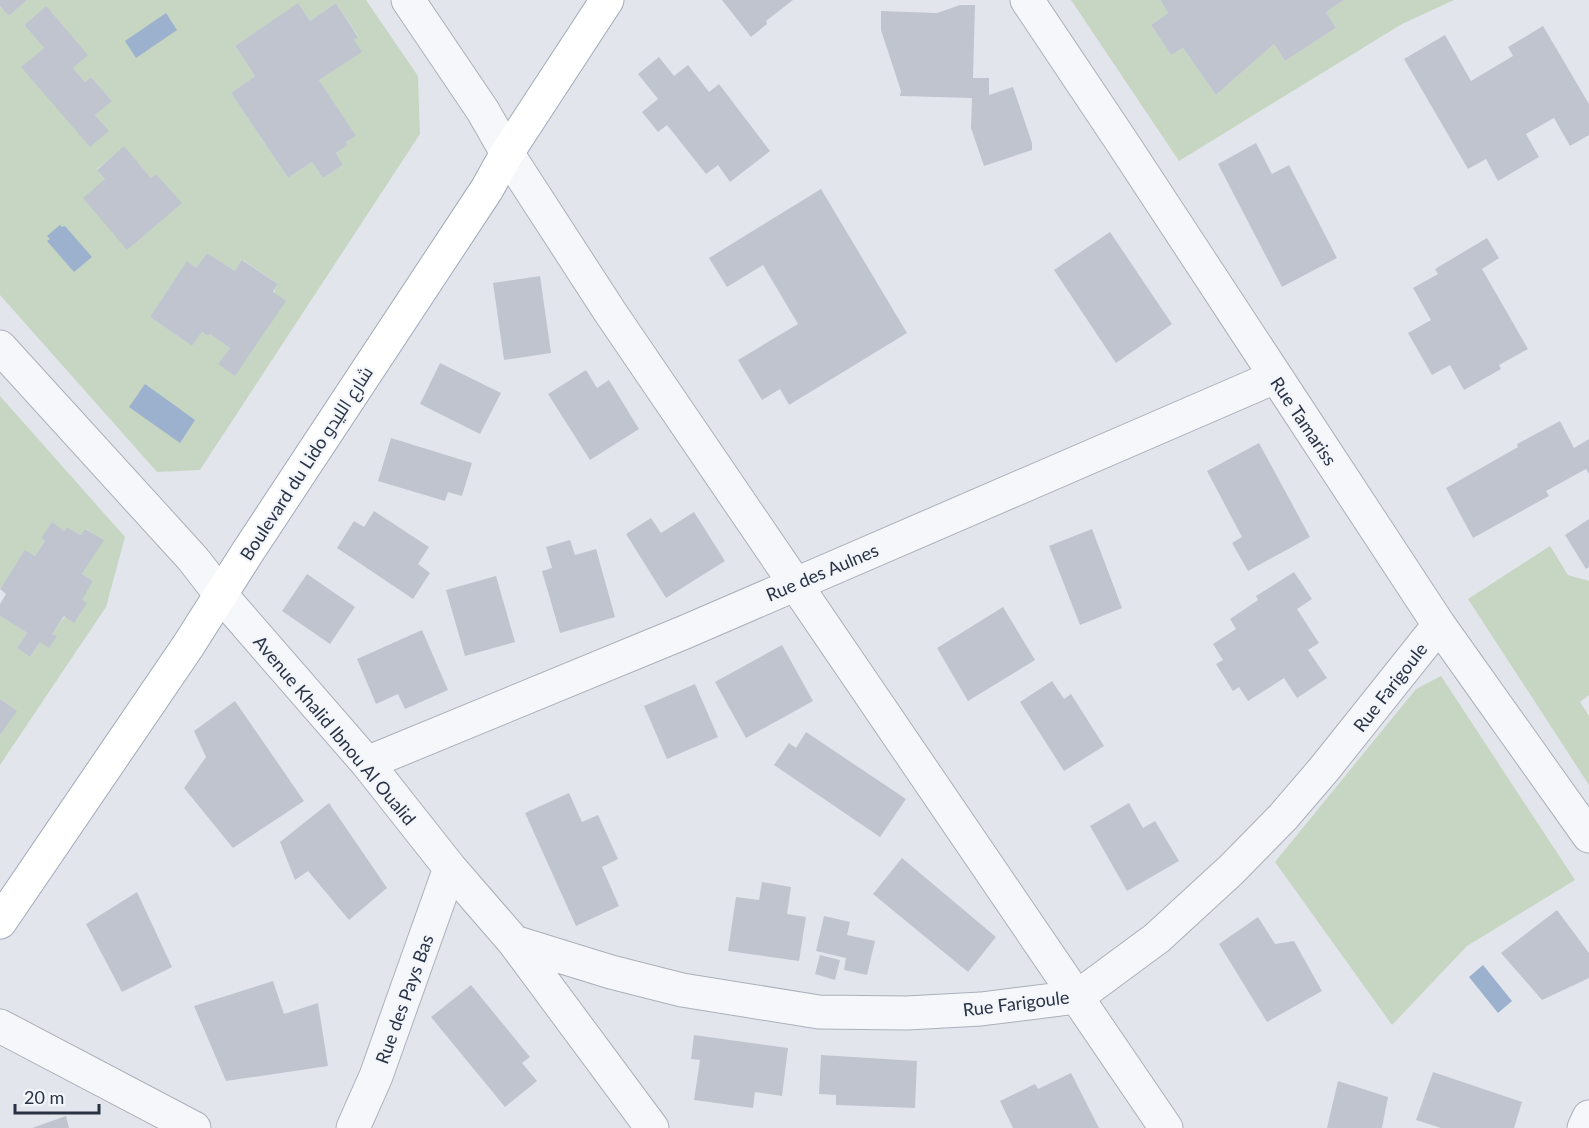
<svg xmlns="http://www.w3.org/2000/svg" width="1589" height="1128" font-family="Lato,Cairo,sans-serif">
	<rect width="100%" height="100%" fill="#e2e6ec"/>
	<!-- green -->
	<path fill="#c7d6c3" fill-rule="evenodd" d="M27,0H366L418,76L420,134L200,470L157,472L0,295V6L9,16ZM336,3L358,36L354,40L361,52L319,80L355,136L346,142L348,145L336,153L343,165L323,178L312,162L288,178L231,93L255,76L235,46L298,4L310,21ZM46,6L73,68L85,82L91,77L111,100L95,115L108,131L90,146L44,48L24,25ZM124,147L151,178L156,174L181,203L105,179L97,169ZM207,253L235,271L243,260L278,284L235,375L219,364L230,348L210,334L208,336L202,332L192,346L150,317L187,262L196,268Z
		M1071,0H1160L1168,13L1151,25L1171,55L1183,48L1216,95L1274,44L1285,61L1336,28L1326,12L1344,0H1454L1402,24L1179,161Z
		M0,396L125,537L106,607L0,765V735L16,711L0,699V616L27,633L17,648L30,657L40,642L56,637L52,634C64,615 81,601 93,581L82,574L103,540L86,529L81,535L67,527L64,531L52,523L41,538L45,541L35,556L25,551L0,589Z
		M1550,546L1568,575L1589,581V695L1580,702L1589,716V785L1468,599Z
		M1441,676L1575,880L1467,946L1392,1025L1275,862L1416,689Z"/>
	<!-- water -->
	<path fill="#9bb1ce" d="M166,13L177,30L136,58L125,41Z
		M60,225L62,227L65,226L92,257L74,272L47,241L50,239L47,236Z
		M145,384L195,420L180,443L129,407Z
		M1483,965L1512,1001L1498,1013L1469,977Z"/>
	<!-- building -->
	<path fill="#bfc4cf" d="M0,0H27L9,16L0,6Z
		M722,0H793L766,21L767,24L751,37Z
		M1160,0H1344L1326,12L1336,28L1285,61L1274,44L1216,95L1183,48L1171,55L1151,25L1168,13Z
		M298,3L310,21L336,3L358,37L354,40L362,52L319,80L356,136L346,142L348,145L336,153L343,165L323,178L312,162L288,178L231,93L255,76L235,46Z
		M960,5H975L973,78H989V95L1013,87L1032,143V150L984,166L971,128L972,98L900,96L901,91L881,30V11L937,13Z
		M46,6L88,55L73,68L85,82L91,77L112,101L95,115L109,131L90,147L21,67L44,48L24,25Z
		M1543,26L1589,104V135L1570,146L1554,118L1526,134L1539,157L1498,181L1486,159L1468,169L1404,59L1445,35L1471,81L1513,56L1508,47Z
		M659,57L674,76L688,65L709,92L719,84L770,151L730,182L718,165L706,174L667,125L658,132L642,112L658,99L638,74Z
		M1256,143L1272,174L1289,165L1337,258L1282,287L1218,164Z
		M124,146L151,178L156,174L182,203L127,250L83,198L105,179L97,170Z
		M821,189L907,333L789,405L780,389L762,400L738,360L798,324L763,265L727,287L709,258Z
		M1110,232L1172,324L1116,363L1054,270Z
		M1487,238L1499,258L1482,269L1528,349L1499,365L1501,369L1464,390L1450,365L1432,375L1408,333L1431,320L1413,288L1438,274L1435,269Z
		M207,253L235,271L242,260L278,284L273,292L286,301L235,376L218,364L230,348L210,334L208,336L202,332L192,346L150,317L187,261L196,268Z
		M540,276L551,353L504,360L493,283Z
		M440,363L501,393L480,434L420,404Z
		M586,370L597,388L609,380L639,429L590,460L548,394Z
		M1560,421L1574,448L1589,439V474L1586,469L1546,491L1549,496L1473,538L1446,488L1518,447L1517,444Z
		M391,438L472,463L462,496L448,492L445,501L378,481Z
		M1259,443L1310,537L1248,571L1232,543L1242,537L1207,471Z
		M374,511L429,547L418,564L430,573L413,599L337,548L354,521L364,527Z
		M694,512L725,561L666,598L626,534L651,518L661,533Z
		M1589,519V567L1586,569L1565,535Z
		M52,522L64,531L67,527L81,535L85,529L104,540L82,574L93,581L82,600L87,603L74,623L64,616L52,634L57,636L49,648L40,642L30,657L17,648L27,633L0,616V604L6,594L0,589L25,550L35,556L45,541L41,538Z
		M1092,529L1122,608L1080,625L1049,546Z
		M570,540L575,555L596,549L615,617L560,633L542,571L552,568L546,547Z
		M1294,572L1312,599L1297,609L1319,643L1308,650L1327,678L1297,698L1284,678L1248,701L1239,687L1233,691L1216,664L1223,660L1213,644L1236,629L1230,619L1258,600L1256,596Z
		M307,574L355,607L330,644L282,611Z
		M496,576L515,642L465,656L446,590Z
		M1003,607L1035,660L968,701L937,648Z
		M422,630L448,690L405,709L398,694L376,704L357,659Z
		M782,645L813,701L746,738L715,682Z
		M1052,681L1064,699L1071,694L1104,746L1064,771L1020,702Z
		M695,684L718,737L667,759L644,706Z
		M0,699L17,711L0,735Z
		M235,701L304,801L233,848L184,788L206,757L194,731Z
		M806,732L906,799L880,837L774,765L789,743L796,748Z
		M569,793L582,822L598,815L618,859L602,867L619,906L576,926L525,813Z
		M329,803L387,888L349,920L308,871L295,880L280,842Z
		M1129,803L1143,828L1155,821L1179,861L1127,891L1090,826Z
		M902,858L996,937L968,972L873,894Z
		M762,882L791,887L787,914L806,917L799,961L728,951L736,897L759,900Z
		M137,892L172,967L122,992L86,924Z
		M1557,910L1589,953V978L1542,1000L1501,953Z
		M824,916L850,922L847,935L875,941L867,975L844,970L846,958L816,951Z
		M1258,917L1275,944L1294,941L1322,991L1267,1022L1219,944Z
		M820,955L840,960L835,980L815,974Z
		M273,981L284,1014L318,1003L328,1066L226,1081L194,1006Z
		M471,985L530,1057L522,1063L537,1081L505,1107L431,1017Z
		M694,1035L788,1048L782,1096L755,1092L753,1108L694,1100L700,1060L691,1059Z
		M821,1055L917,1061L915,1108L836,1105V1095L819,1094Z
		M1433,1072L1522,1102L1514,1128H1441L1416,1120Z
		M1071,1073L1099,1128H1013L1000,1101L1035,1084L1038,1089Z
		M1338,1081L1388,1097L1382,1128H1327Z
		M66,1116L69,1128H32Z"/>
	<g fill="none" stroke-linecap="round" stroke-linejoin="round">
		<!-- minor casing -->
		<g stroke="#aab0ba" stroke-width="35">
			<path id="minor" d="M408,0L483,111L507,153L610,312L1166,1128
				M1027,0L1122,142L1439,625L1589,836
				M0,347L193,559L221,595L367,763L450,868L514,942L652,1128
				M367,763L685,632L1275,377
				M514,942L611,972L682,990L819,1012L907,1013L981,1009L1077,997L1157,938L1231,870L1283,817L1325,768L1439,625
				M0,1026L194,1128
				M353,1128L376,1076L450,868
				M1584,1128L1589,1117"/>
		</g>
		<!-- major casing -->
		<g stroke="#a1a9b9" stroke-width="35">
			<path id="major" d="M0,922L188,646L247,553L487,189L507,153L607,0"/>
		</g>
		<!-- minor -->
		<use href="#minor" stroke="#f6f7fa" stroke-width="33"/>
		<!-- major -->
		<use href="#major" stroke="#fff" stroke-width="33"/>
	</g>
	<g text-anchor="middle" dominant-baseline="central" stroke-width="4.5" stroke-linejoin="round" paint-order="stroke">
		<!-- street labels -->
		<g font-size="18" fill="#293245" stroke="#f2f5f9">
			<text transform="translate(1304 421) rotate(56)">Rue Tamariss</text>
			<text transform="translate(306 463) rotate(-57)">Boulevard du Lido شارع الليدو</text>
			<text transform="translate(822 572) rotate(-23)">Rue des Aulnes</text>
			<text transform="translate(1390 687) rotate(-52)">Rue Farigoule</text>
			<text transform="translate(335 730) rotate(50)">Avenue Khalid Ibnou Al Oualid</text>
			<text transform="translate(404 999) rotate(-70)">Rue des Pays Bas</text>
			<text transform="translate(1016 1003) rotate(-7)">Rue Farigoule</text>
		</g>
	</g>
	<!-- scale -->
	<path d="M15 1104v9h84v-9" fill="none" stroke="#293245" stroke-width="3"/>
	<text x="24" y="1104" font-size="18" fill="#293245" stroke="#f2f5f9" stroke-width="4.5" paint-order="stroke">20 m</text>
</svg>
